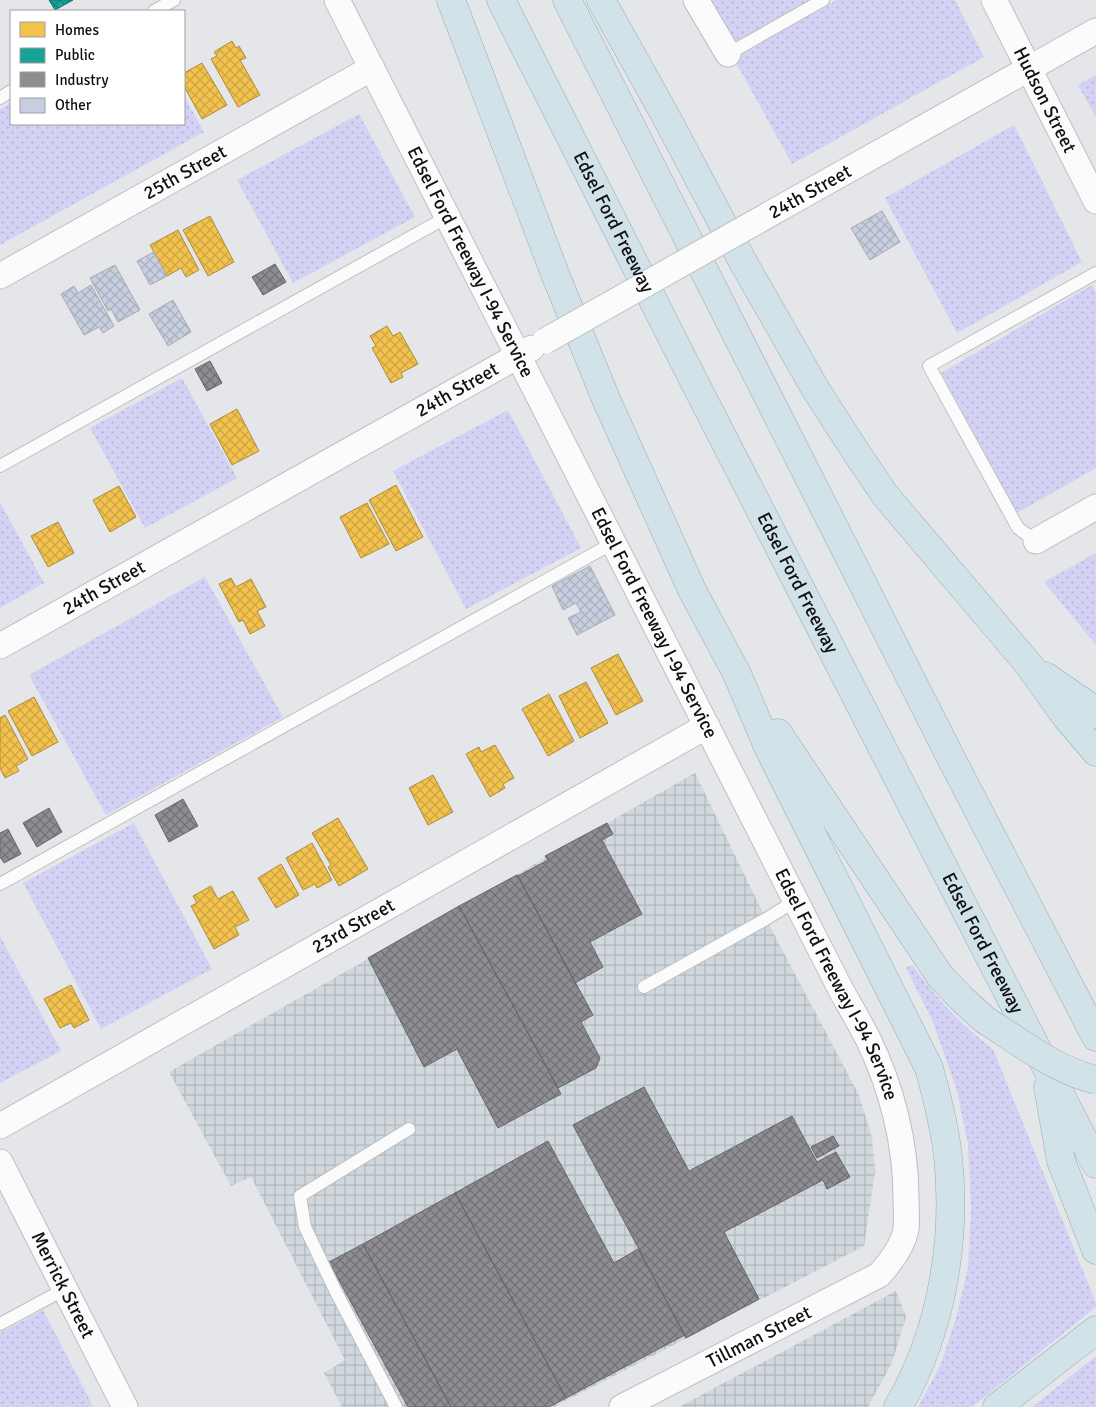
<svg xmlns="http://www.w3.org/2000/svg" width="1096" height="1407" font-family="Signika,sans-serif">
	<defs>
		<pattern id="industrial-grid" width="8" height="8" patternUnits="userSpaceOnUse" patternTransform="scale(1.25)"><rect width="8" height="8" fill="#d0d8de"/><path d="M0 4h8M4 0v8" fill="none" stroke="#b1b8bd"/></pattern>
		<pattern id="grass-dots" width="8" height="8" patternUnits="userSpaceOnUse" patternTransform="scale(1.25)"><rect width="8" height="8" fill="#d4d2f4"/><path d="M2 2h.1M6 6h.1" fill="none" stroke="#b5b3d0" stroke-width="1.8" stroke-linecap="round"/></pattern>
		<pattern id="homes-cross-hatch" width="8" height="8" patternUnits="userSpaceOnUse" patternTransform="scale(1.25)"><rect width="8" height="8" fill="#f2c14e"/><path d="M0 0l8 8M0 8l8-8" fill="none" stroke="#cea543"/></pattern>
		<pattern id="public-cross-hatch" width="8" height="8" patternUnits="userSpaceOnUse" patternTransform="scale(1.25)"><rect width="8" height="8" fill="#17a398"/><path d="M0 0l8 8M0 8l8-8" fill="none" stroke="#13837b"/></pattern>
		<pattern id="industry-cross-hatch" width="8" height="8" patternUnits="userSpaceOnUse" patternTransform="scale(1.25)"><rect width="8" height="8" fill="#8d8d92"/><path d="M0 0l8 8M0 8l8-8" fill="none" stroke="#727276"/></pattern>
		<pattern id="building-cross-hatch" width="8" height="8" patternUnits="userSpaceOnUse" patternTransform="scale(1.25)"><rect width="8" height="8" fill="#c7cedf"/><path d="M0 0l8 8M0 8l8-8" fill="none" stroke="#aab0be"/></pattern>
	</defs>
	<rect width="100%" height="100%" fill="#e4e6e9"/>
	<!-- industrial -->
	<path fill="url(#industrial-grid)" d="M695,773L766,919L859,1095L872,1137L875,1172L864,1246L554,1407H342L324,1373L345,1360L251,1177L231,1186L169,1072Z
		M896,1291L906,1317L892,1363L868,1407H679Z"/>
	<!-- grass -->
	<path fill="url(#grass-dots)" d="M707,0H811L732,45Z
		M837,0H955L984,57L792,164L733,57Z
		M1096,75V117L1078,85Z
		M184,96L204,132L0,245V109L11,103V124H184Z
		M359,114L415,217L293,283L237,180Z
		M1014,125L1082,262L957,333L885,198Z
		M1092,285L1096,293V468L1017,513L941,373Z
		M182,378L237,478L145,528L90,428Z
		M508,410L581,548L466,609L393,471Z
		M0,502L44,583L0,608Z
		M1096,553V645L1044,582Z
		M205,577L283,717L106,815L29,675Z
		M134,823L212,969L101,1029L23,883Z
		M0,936L61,1051L0,1083Z
		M912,965C936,997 961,1026 993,1049L1096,1303V1307L972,1407H918L941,1364L957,1314L968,1267L971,1209L968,1144L957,1091L933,1022L906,968Z
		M43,1310L93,1406L90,1407H0V1333Z
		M1096,1356V1407H1032Z"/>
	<!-- homes -->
	<path fill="url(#homes-cross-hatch)" stroke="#ad8c3c" d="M232,41L236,48L239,46L246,58L240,60L260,95L238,107L211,59L217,56L214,52Z
		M202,63L227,105L202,119L184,86V73Z
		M210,216L234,262L208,276L183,230Z
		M178,230L199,270L186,277L181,268L167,276L150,245Z
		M387,326L393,336L400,332L418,364L401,373L403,377L391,383L372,348L376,346L370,336Z
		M237,409L259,451L232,465L210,424Z
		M396,485L423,537L396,551L369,500Z
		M119,486L136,517L110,532L93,500Z
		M367,503L389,544L361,558L340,517Z
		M58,522L74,553L48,567L31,536Z
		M231,578L236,587L251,579L266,607L257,611L265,626L250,634L243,620L239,622L219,584Z
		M618,654L643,701L616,715L591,668Z
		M586,682L608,723L580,738L559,696Z
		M549,694L574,741L548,756L522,709Z
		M34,697L58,742L32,756L8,711Z
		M5,715L28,759L16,766L19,771L5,778L0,768V718Z
		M495,745L514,778L503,784L505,788L490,797L466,754L479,747L481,752Z
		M433,775L453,812L428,825L409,788Z
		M338,818L368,869L339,886L328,867L331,865L312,833Z
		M312,843L332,880L317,888L315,884L303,890L286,858Z
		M281,864L299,895L276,908L258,878Z
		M211,886L218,899L233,891L249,920L235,927L239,935L214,949L191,906L197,903L193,896Z
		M71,985L89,1020L74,1028L71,1023L60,1028L44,999Z"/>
	<!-- public -->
	<path fill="url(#public-cross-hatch)" stroke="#147770" d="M49,0H73L55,10Z"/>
	<!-- industry -->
	<path fill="url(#industry-cross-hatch)" stroke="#67676b" d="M275,264L286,282L263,295L252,277Z
		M210,361L222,383L207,391L195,369Z
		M183,799L198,826L169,842L155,815Z
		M49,808L62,832L37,847L23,823Z
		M607,823L613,834L602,840L642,914L590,942L603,967L575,983L518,876L548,860L545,856Z
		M8,829L21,854L4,863L0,857V833Z
		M517,875L593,1015L581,1022L600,1058L596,1068L558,1088L459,906Z
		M459,906L561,1094L498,1128L457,1049L424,1067L368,958Z
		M644,1087L689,1171L792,1116L817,1162L836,1152L850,1177L827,1189L823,1180L724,1232L759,1299L686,1338L573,1125Z
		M833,1136L839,1146L817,1158L811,1147Z
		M548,1141L614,1263L638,1249L685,1335L566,1398L455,1193Z
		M455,1193L566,1398L549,1407H451L363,1244Z
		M363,1244L451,1407H408L329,1262Z"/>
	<!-- building -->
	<path fill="url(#building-cross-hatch)" stroke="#abacaf" d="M882,211L900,242L870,260L851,228Z
		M154,252L167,276L150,285L137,261Z
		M115,265L140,310L118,322L111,309L108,311L90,278Z
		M91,285L114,326L103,333L99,327L84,335L61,294L74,286L78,293Z
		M173,300L191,332L168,346L149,314Z
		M590,566L615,615L577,635L568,618L581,612L576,603L563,610L552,586Z"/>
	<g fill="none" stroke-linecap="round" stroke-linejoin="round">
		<!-- service casing -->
		<g stroke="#bdbfc1" stroke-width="14">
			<path id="service" d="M154,11L174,0
				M728,54L823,0
				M0,98L11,91
				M0,466L447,217
				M1036,541L1018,528L929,366L1096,273
				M0,884L613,543
				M644,987L766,919L795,901
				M0,1324L65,1289
				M396,1407L336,1292L305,1227L300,1196L409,1129"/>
		</g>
		<!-- minor casing -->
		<g stroke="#bdbfc1" stroke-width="27">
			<g id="minor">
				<path id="s1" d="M337,0L842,992C851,1008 860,1023 868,1039C892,1088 906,1144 906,1198C906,1208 907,1219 906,1229C903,1246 890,1263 879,1275L622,1407"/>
				<path d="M696,0L728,54"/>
				<path id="s2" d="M994,0L1096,201"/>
				<path d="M800,197L1096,31"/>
				<path id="s3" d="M0,276L372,68"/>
				<path d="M1036,541L1096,507"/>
				<path id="s4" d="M0,646L532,348"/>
				<path id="s5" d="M0,1126L707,726"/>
				<path id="s6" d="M0,1162L125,1407"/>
			</g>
		</g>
		<!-- motorway casing -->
		<g stroke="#99abb2" stroke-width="29">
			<g id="motorway">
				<path d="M451,0L555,274L606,399L692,590L737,674L769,749L929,1068C937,1097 945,1127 948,1157C957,1241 941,1334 898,1407"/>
				<path id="s7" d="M501,0L699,391L1096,1164"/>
				<path d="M567,0L951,758L1096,1037"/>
				<path d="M601,0L664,113L743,262L816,390L856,452L885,495L1029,665L1067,718L1096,752"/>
				<path d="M1045,676L1090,707L1096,714"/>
				<path d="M778,733L940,976L962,999L985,1020"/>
				<path d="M1048,1087L1061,1161L1096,1250"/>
				<path d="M997,1407L1096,1330"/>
			</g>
		</g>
		<!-- service -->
		<use href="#service" stroke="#fbfbfc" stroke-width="12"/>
		<!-- minor -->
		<use href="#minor" stroke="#fbfbfc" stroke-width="25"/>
		<!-- motorway -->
		<use href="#motorway" stroke="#d1e2e8" stroke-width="28"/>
		<!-- minor-bridge casing -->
		<g stroke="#bdbfc1" stroke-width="27" stroke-linecap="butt">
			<path id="minor-bridge" d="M545,341L800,197"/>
		</g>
		<!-- motorway-bridge casing -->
		<g stroke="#99abb2" stroke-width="29" stroke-linecap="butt">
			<path id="motorway-bridge" d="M985,1020C1020,1042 1055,1070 1096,1080"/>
		</g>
		<!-- minor-bridge -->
		<use href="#minor-bridge" stroke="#fbfbfc" stroke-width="25"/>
		<!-- motorway-bridge -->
		<use href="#motorway-bridge" stroke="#d1e2e8" stroke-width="28"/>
	</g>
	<g text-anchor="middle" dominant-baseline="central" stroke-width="5" stroke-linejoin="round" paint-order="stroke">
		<!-- street labels -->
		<g font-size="19" fill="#0d0f11" stroke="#fff">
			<text stroke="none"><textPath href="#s2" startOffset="112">Hudson Street</textPath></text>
			<text stroke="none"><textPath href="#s3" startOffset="212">25th Street</textPath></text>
			<text transform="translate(810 192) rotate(-29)">24th Street</text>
			<text stroke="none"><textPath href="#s7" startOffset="249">Edsel Ford Freeway</textPath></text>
			<text stroke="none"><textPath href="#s1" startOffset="294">Edsel Ford Freeway I-94 Service</textPath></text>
			<text stroke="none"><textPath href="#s4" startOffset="524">24th Street</textPath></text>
			<text stroke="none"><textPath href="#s7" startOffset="654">Edsel Ford Freeway</textPath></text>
			<text stroke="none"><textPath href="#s4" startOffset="119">24th Street</textPath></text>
			<text stroke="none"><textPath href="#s1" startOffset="699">Edsel Ford Freeway I-94 Service</textPath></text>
			<text stroke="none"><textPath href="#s5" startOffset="406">23rd Street</textPath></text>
			<text stroke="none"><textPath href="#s7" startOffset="1059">Edsel Ford Freeway</textPath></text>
			<text stroke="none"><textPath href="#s1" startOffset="1104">Edsel Ford Freeway I-94 Service</textPath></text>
			<text stroke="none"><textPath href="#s6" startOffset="138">Merrick Street</textPath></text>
			<text transform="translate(759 1337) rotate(-27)">Tillman Street</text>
		</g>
	</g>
	<!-- legend -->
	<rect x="10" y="10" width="175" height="115" fill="#ffffff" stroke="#9e9fa0"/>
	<rect x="20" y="22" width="25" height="15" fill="#f2c14e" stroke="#9e9fa0"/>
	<text x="55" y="35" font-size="15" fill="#0d0f11">Homes</text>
	<rect x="20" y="48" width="25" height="15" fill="#17a398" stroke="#9e9fa0"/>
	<text x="55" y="60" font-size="15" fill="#0d0f11">Public</text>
	<rect x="20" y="72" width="25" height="15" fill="#8d8d92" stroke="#9e9fa0"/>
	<text x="55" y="85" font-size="15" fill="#0d0f11">Industry</text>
	<rect x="20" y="98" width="25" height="15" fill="#c7cedf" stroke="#9e9fa0"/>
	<text x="55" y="110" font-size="15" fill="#0d0f11">Other</text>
</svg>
